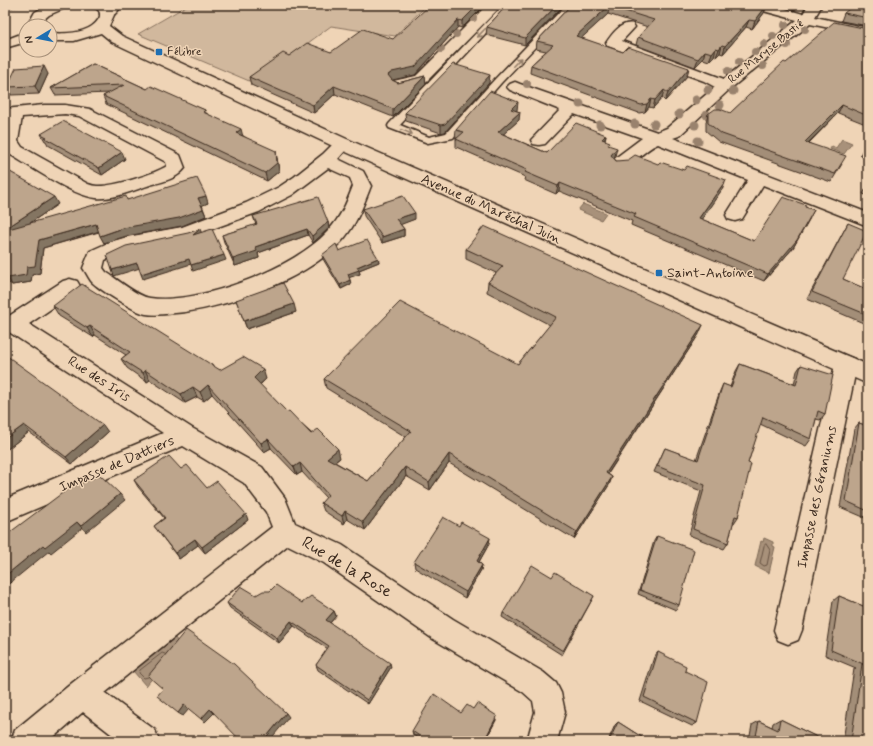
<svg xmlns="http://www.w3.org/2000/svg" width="873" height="746" font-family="Mynerve,sans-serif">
	<rect width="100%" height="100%" fill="#efd4b6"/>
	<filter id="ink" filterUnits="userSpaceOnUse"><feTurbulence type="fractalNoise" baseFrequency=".025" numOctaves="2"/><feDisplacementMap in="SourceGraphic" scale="8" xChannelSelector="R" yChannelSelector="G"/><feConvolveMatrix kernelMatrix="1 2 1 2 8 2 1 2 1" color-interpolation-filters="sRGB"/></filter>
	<g filter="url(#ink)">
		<!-- green -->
		<path fill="#d1b89d" stroke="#86715e" d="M188,5H427L395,36L331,26L254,83L138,34Z"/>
		<!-- water -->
		<path fill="#a8917a" stroke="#7c6855" d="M842,139L852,143L844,154L830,149L832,146L836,148Z
			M583,204L606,213L601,220L578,210Z
			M764,538L773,542V546L775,547L769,573L755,566L761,541L763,542Z
			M175,638L178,642L171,648L174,651L146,686L133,671Z"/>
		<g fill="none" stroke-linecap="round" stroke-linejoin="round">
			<!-- shore -->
			<path stroke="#675343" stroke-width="1" d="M766,544L770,550L767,565L764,566L760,563L764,546Z
				M148,677L144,678L139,673L140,670L162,653L165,654"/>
			<!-- service casing -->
			<g stroke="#3b2a1e" stroke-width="3">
				<path id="service" d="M503,5H512L400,125L429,137L446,133L495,79L566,5H575L501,83L453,138L428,143L389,128L388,126L389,124Z"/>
			</g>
			<!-- minor casing -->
			<g stroke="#3b2a1e" stroke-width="3">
				<path id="minor" d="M108,5H122C117,13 112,19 102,17L100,14Z
					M487,5H502L426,82L398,89L393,87L390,84L393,81L416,76Z
					M750,5H772L803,14L808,5H822L815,17L868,28V36L810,24L730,89L679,136L673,138L868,213V226L763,185L742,219L735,221L728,219L726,215L748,180L658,144C642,150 631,171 614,167L611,163L614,159L642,138L574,114L545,144L539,145L533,144L531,140L560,110L510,90L507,87L510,84L515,82L520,84L657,132L667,128L715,87L704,81L608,46L606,43C612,34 621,21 633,24L635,27L622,41L724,79L797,20L752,8Z
					M26,32V42L5,48V40Z
					M44,105H65L90,109L180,155L185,168C177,179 162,182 150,185C134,190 113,200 96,198C71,195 32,167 9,154L5,147V109ZM65,114L79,116L166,162L167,166C154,174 113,187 97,186C94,186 91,185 88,184L22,147L18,141L22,117Z
					M343,139L349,140L351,144L338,159L363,171L371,186C363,206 356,226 341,242C303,280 237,304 185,312C173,313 158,316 146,314C135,312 98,289 91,281C88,277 86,272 83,268L90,251L110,242L127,237L182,227L246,203L279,187L294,177L323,154L337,140ZM328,168L350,178L353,186C346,204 341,217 328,231C295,268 200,305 150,298C138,297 117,279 106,272L103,268L105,260L128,250L190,237L259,212L292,195Z
					M70,279L77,281L80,286L77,291L29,324L192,428L262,467L285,498L295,523L342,545L453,619L543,672L556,683L561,693L565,712L557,741H527L535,712L533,701L523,692L433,639L324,563L288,545L105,693L155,730L159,741H120L83,712L49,741H11L15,730L72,683L272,527L266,512L244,483L183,446L5,522V499L163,433L9,332H5V316H9L63,281Z
					M846,356L854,359L857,365L802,630L798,640L788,644L778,640L774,630L835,365L838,359Z"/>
			</g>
			<!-- secondary casing -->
			<g stroke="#3b2a1e" stroke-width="3">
				<path id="secondary" d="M48,5H67L65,8L49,15L43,20L41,26H27L35,12Z
					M92,5H109L114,15L109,26L122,36L349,140L868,365V384L337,148L112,42L101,33L74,41H50V33C64,34 89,34 98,20C100,18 101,14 99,11C98,9 94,8 92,5Z"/>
			</g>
			<!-- path -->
			<path stroke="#3b2a1e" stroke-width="2" stroke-dasharray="0.5 2" stroke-linecap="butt" d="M5,9L23,5"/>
			<!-- service -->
			<use href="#service" fill="#efd4b6" fill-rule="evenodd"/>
			<!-- minor -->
			<use href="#minor" fill="#efd4b6" fill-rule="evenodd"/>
			<!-- secondary -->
			<use href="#secondary" fill="#efd4b6" fill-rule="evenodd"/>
		</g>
		<!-- trees -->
		<g fill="#99826d">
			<circle cx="473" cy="18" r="4"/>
			<circle cx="785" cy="25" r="4"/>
			<circle cx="805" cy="29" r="4"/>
			<circle cx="456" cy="34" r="4"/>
			<circle cx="773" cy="36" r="4"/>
			<circle cx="764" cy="44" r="4"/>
			<circle cx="787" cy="45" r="4"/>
			<circle cx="441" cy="49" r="4"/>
			<circle cx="755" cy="52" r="4"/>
			<circle cx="739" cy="62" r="4"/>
			<circle cx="763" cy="66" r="4"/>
			<circle cx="728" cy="71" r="4"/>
			<circle cx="527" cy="84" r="4"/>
			<circle cx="708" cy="90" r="4.5"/>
			<circle cx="733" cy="91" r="4.5"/>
			<circle cx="696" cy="100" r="4.5"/>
			<circle cx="580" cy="104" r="4.5"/>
			<circle cx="720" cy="105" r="4.5"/>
			<circle cx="679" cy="114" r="4.5"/>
			<circle cx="707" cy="115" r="4.5"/>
			<circle cx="635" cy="124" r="4.5"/>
			<circle cx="654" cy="124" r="4.5"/>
			<circle cx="600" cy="125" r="4.5"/>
			<circle cx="695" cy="125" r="4.5"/>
			<circle cx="698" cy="141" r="4.5"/>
		</g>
		<!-- wall -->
		<path fill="#a38e78" stroke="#3b2a1e" d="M485,5L462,28L458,27L415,75L393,80H392L398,83L425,76L426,84L393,117L335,94L314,113L251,85L249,77L289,56L331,52L393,39Z
			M507,5H564L525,45L486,35L487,27Z
			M571,5H767L764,13L752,29L746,27L723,54L720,53L716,57L714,56L709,61L703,59L695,67L636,45L638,37L648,27L608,14L581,38L687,76L665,101L662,98L653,108L649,107L645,112L639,113L530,73L531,65L546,51L536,49L537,41Z
			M844,13H868V26L841,21Z
			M868,29V125L838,113L809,143L842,164L831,182L719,142L706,131V122L708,114L730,113L786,63Z
			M93,64L147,89L205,110L206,113L242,135L277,158L279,171L267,181L106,104L103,96L110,93L55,95L51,88Z
			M48,74L39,94L11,95L7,87Z
			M489,83L445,132L441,133L406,121L405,113Z
			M517,110V111L519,120L503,134L547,153L606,135L605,140L609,145L615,156L614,158L616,161L723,188L701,219L754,241L805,207L810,218L793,248L764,281L631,225L632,221L559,191L556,194L524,180L525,177L456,147V139L458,138H455L456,130Z
			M41,134L125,159L102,175L48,145L46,141H45Z
			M868,140V160L860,155Z
			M5,169L58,204L30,223L128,200L208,203L202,205L206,216L182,226L127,236L104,243L99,232L43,248L40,273L32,275L31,282L12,285L6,281L5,284Z
			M868,185V196L863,194Z
			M363,209L415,219L400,224L404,229V236L382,243L364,216Z
			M253,216L328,222L329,228L313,243L308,235L258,253L259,258L235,266L224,242L222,235L256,225Z
			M848,223L843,279L868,290V325L807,299Z
			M466,249L699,334L608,474L612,477L609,485L574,539L449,463L430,490L406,476L365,530L347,519L344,524L324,511L321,503L326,498L302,472L297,475L271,448L264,452L212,394L204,401L197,397L185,403L150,380L147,382L127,368L121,359L126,355L95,335L93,337L59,316L53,306L220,370L266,379L260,385L287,412L340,458L335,462L368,481L406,437L326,388L324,379L518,364L550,325L487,292L488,282L496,273L466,259Z
			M339,251L378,258L379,262L359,270L360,274L349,277L351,284L341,289L323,259L322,255Z
			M236,300L296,312L247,329Z
			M5,358L108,432L72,464L29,432L5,451Z
			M740,364L794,384L797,371L801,365L825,414L820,420L816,419L811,439L806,446L760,424L748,463L738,517L734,523H733L728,543L724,549L689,535L701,491L654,472L665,448L696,460L720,391L723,384L730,387L736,371Z
			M859,423L868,426V519L840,507L854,429Z
			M181,469L207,488L248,520L205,553L198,545L179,559L154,526L164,518L138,487L134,480Z
			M657,536L679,605L676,610L638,594L654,541Z
			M489,544L479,562L482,565L481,570L465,598L415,568L414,562Z
			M256,595L302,603L334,611L336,616L330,623L391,667L368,704L318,670L316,665L328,649L294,626L279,643L230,608L227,603Z
			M594,596L562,655L502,617L503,613Z
			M839,596L868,608V741H843L854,669L856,668L825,655L833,601Z
			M658,652L685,671L697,723L692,726L640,701L654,657Z
			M473,709L496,720L485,741H422L413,735L412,731L461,713Z
			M780,719L825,741H749L752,725L759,721L772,727L773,723Z
			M618,722L648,741H608L615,725Z"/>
		<!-- shaded-wall -->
		<path fill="#847462" stroke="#3b2a1e" d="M478,5H485L462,28V21Z
			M557,5H564L525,45V38Z
			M767,5L764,13L752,29L755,21Z
			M609,6L608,14L575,44L576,36Z
			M458,20V27L415,75L393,80L389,83L388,75Z
			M749,20L746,27L723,54L725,46Z
			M722,45L720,53L716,57L719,49Z
			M716,48L714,56L709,61L712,53Z
			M705,51L703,59L695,67L698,59Z
			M44,66L48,74L39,94L35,86Z
			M689,68L687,76L665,101L668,93Z
			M490,75L489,83L445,132L441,133V125Z
			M425,76L426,84L393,117V109Z
			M334,86L335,94L314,113L313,105Z
			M664,90L662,98L653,108L655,100Z
			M651,99L649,107L645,112L647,104Z
			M518,102L517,110L510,117L511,109Z
			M842,105L838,113L802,149L805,142Z
			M520,112L519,120L497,140L498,132Z
			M241,129L243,137L236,133Z
			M606,135L604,143L602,139Z
			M617,148L615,156L610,163L611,155Z
			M276,151L279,171L267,181L265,173Z
			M122,152L125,159L102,175L99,168Z
			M726,180L723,188L697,226L699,218Z
			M560,183L559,191L556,194L558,186Z
			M206,196L208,203L201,206L198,198Z
			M54,197L58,204L8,238L5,229Z
			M203,209L206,216L182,226L127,236L104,243L100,236L123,228Z
			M814,210L793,248L764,281L768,274Z
			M415,213V219L397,226L396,219Z
			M328,222L329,228L313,243L312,236Z
			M96,224L100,231L43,248L40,273L32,275L31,282L12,285L8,278L27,267L39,240Z
			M200,229L202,234L193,235Z
			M307,229L308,235L258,253L259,258L235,266L233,259L255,247Z
			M404,229V236L382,243V237Z
			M224,255L226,260L193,271L191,265Z
			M378,258L379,262L359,270L360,274L348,278V274L357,267Z
			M189,259L191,264L143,279L141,274Z
			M137,263L140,268L114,276L112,270Z
			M350,280L351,284L341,289L340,285Z
			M294,304L296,312L247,329L244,321Z
			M703,325L699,334L603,481L606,473Z
			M90,326L95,335L93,337L87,328Z
			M263,369L266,379L257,387L254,378Z
			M145,370L150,380L147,382L143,373Z
			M208,385L212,394L204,401L200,392Z
			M193,387L197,397L185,403L181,394Z
			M24,425L29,432L5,451V439Z
			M103,425L108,432L72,464L66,457Z
			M268,439L271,448L264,452L261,443Z
			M338,449L340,458L329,466L327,458Z
			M449,454V463L430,490L429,482Z
			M300,463L302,472L297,475L294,467Z
			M405,467L406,476L365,530L363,522Z
			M612,477L609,485L574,539L577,532Z
			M120,494L125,500L86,532L81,526Z
			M345,511L347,519L344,524L342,516Z
			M246,514L248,520L205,553L202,547Z
			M77,522L82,528L51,553L49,551L5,587V576L43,545Z
			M490,538L489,544L476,567L477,561Z
			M195,539L198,545L179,559L175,553Z
			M482,565L481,570L465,598L466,592Z
			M334,611L336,616L328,625L326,620Z
			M291,621L294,626L279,643L277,638Z
			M390,663L391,667L368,704L367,700Z
			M184,705L189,709L183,716L178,713Z
			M210,709L214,713L205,722L201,719Z
			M286,713L289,717L269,741H263Z
			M497,716L496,720L485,741H484Z"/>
		<!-- building -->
		<path fill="#bda58c" stroke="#3b2a1e" d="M430,5H478L462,21L458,20L415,67L392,72L388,75L392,80L398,83L425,76L393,109L334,86L313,105L249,77L283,53L289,56L307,43L331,52L363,29L393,39Z
			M507,5H557L525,38L487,27Z
			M571,5H767L755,21L749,20L725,46L722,45L719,49L716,48L712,53L705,51L698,59L638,37L654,20L609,6L576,36L623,52L628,47L689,68L668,93L664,90L655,100L651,99L647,104L641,105L531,65L553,45L537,41Z
			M854,5L868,13V18L844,13Z
			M834,22L868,29V116L842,105L805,142L846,156L835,174L722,134L708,123V114L715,109H720L730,113L784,62L786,63Z
			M93,64L147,89L151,86L205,110L203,112L241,129L236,133L276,151L277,163L265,173L103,96L124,85L51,88Z
			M453,64L490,75L445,124L441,125L405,113Z
			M44,66L35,86L7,87L16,68Z
			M490,91L518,102L511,109L520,112L498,132L547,153L576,123L606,135L602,139L610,142L608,145L617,148L611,155L616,161L628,160L635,155L658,164L660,162L684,170L687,166L726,180L699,218L754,241L783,197L806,205L805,207L814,210L797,240L768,274L634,217L636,214L560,183L558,186L525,172L527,170L456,139L464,132L456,130Z
			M63,121L122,152L99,168L45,138L47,137L41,134Z
			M868,140V149L864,147Z
			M5,169L54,197L5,229Z
			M197,178L206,196L198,198L203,209L179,218L123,228L100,236L96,224L39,240L35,266L27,267L26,275L8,278L5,276V230L126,196L127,200Z
			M403,196L415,213L396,219L404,229L382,237L363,209Z
			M318,197L328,222L312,236L307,229L255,247L257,251L233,259L222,235L257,224L253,216Z
			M848,223L867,231L843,279L868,290V315L812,292Z
			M484,226L703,325L606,473L612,477L577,532L449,454L429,482L405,467L363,522L345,511L342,516L321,503L328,495L300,463L294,467L268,439L261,443L208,385L200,392L193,387L181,394L145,370L143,373L121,359L130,352L90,326L87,328L53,306L82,284L220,370L243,357L263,369L254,378L287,412L289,411L311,434L318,429L338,449L327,458L368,481L411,431L324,379L400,302L518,364L556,317L488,282L503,266L466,249Z
			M200,229L193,235L212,229L224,255L191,265L189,259L141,274L137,263L112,270L107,255L126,246L188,233Z
			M367,240L378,258L357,267L359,270L348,274L350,280L340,285L322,255L336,244L339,251Z
			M283,283L294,304L244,321L236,300Z
			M7,356L103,425L66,457L24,425L5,439V358Z
			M740,364L796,385L801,365L833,375L825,414L818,411L811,439L763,417L748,463L751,464L738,517L735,516L728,543L693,529L705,485L657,466L665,448L698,460L723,384L731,387Z
			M859,423L868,426V511L846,501Z
			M169,456L181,469L187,465L207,488L217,481L246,514L202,547L195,539L175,553L154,526L165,518L134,480Z
			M100,475L120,494L81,526L77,522L45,547L43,545L5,576V536L69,488Z
			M443,517L459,526L461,522L490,538L477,561L482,565L466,592L414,562Z
			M657,536L694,550L679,605L640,590Z
			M532,565L552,577L555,572L594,596L563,651L503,613Z
			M276,585L302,603L311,596L334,611L326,620L390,663L367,700L316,665L329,646L291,621L277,638L227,603L241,586L256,595L263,591H270Z
			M839,596L868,608V666L831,650Z
			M186,630L234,664L286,713L263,741H241L210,709L201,719L184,705L178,713L157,696L163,689L148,676Z
			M658,652L686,666L685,671L708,682L697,723L644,697Z
			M862,664L868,666V741H851Z
			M434,694L461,713L467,705L473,709L477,703L497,716L484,741H427L412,731Z
			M780,719L825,741H755L759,721L778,730Z
			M618,722L648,741H609Z"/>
		<!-- one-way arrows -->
		<defs><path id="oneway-shaft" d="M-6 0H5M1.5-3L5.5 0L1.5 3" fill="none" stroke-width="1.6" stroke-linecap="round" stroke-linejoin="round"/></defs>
		<g stroke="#957f6a">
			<use href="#oneway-shaft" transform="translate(481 33) rotate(134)"/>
			<use href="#oneway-shaft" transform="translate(517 62) rotate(-46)"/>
			<use href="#oneway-shaft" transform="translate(407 132) rotate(22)"/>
		</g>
	</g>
	<!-- markers -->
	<g fill="#1f6fb2" stroke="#efd4b6" stroke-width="1.5">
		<rect x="155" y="48" width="8" height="8" rx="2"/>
		<rect x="655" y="269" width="8" height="8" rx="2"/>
	</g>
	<g text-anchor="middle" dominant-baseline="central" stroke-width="3" stroke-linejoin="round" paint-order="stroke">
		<!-- far-poi labels -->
		<g font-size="12" fill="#3b2a1e" stroke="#efd4b6" text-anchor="start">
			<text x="167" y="52">Félibre</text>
		</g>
		<!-- far-street labels -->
		<g font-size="12" fill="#3b2a1e" stroke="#efd4b6">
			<text transform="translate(766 52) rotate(-39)">Rue Maryse Bastié</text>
		</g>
		<!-- street labels -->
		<g font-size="14" fill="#3b2a1e" stroke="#efd4b6">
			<text transform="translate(491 209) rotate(24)">Avenue du Maréchal Juin</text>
			<text transform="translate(99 379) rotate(33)">Rue des Iris</text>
			<text transform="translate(117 464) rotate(-23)">Impasse de Dattiers</text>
			<text transform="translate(817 497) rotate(-78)">Impasse des Géraniums</text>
		</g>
		<!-- poi labels -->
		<g font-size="14" fill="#3b2a1e" stroke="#efd4b6" text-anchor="start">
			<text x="667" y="273">Saint-Antoine</text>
		</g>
		<!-- near-street labels -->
		<g font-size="17" fill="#3b2a1e" stroke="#efd4b6">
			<text transform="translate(347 567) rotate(31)">Rue de la Rose</text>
		</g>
	</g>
	<!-- margin -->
	<rect width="873" height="746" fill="none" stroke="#efd4b6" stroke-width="20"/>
	<rect x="10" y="10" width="853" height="726" fill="none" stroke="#3b2a1e" stroke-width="1.5" filter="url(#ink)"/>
	<!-- north arrow -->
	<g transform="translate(38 38) rotate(260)"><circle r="19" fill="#efd4b6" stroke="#a79079"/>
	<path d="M0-3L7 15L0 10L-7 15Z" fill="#1f6fb2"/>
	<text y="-6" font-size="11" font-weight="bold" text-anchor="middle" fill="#3b2a1e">N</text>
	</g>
</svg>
